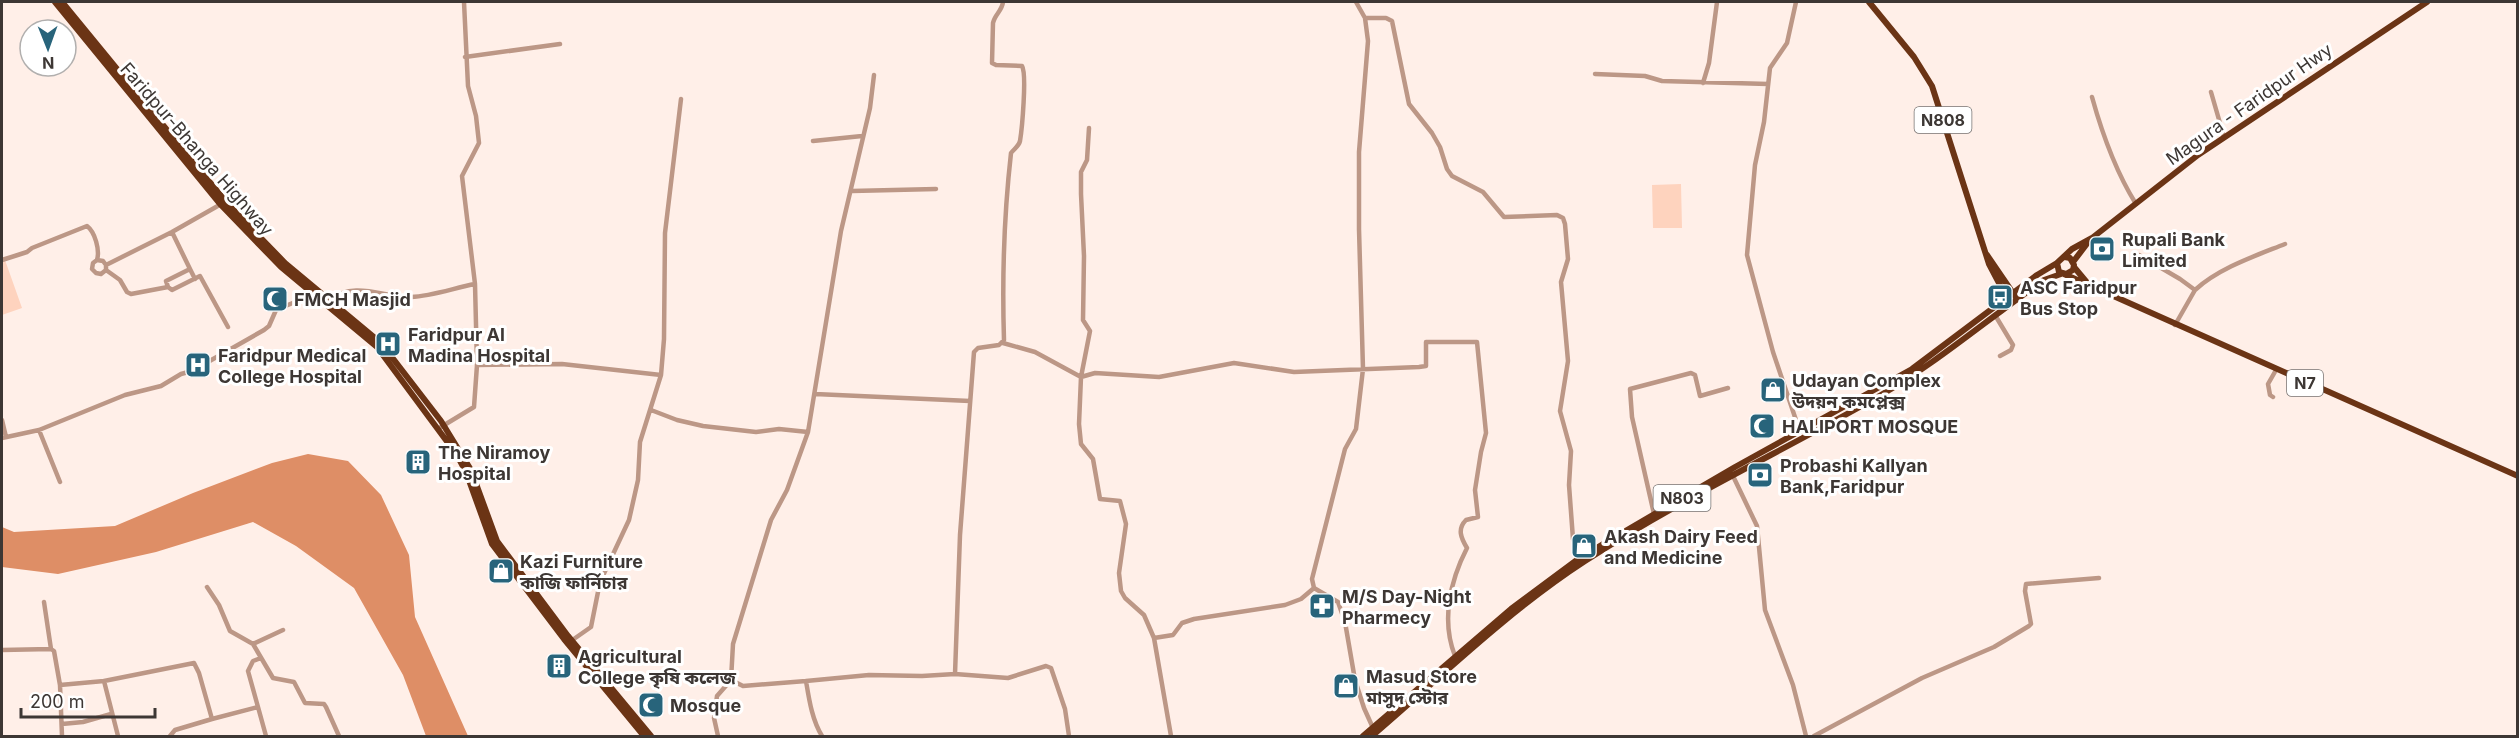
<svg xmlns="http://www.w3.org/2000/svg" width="2519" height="738" font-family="Inter,'Noto Sans Bengali',sans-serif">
	<rect width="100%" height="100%" fill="#ffefe8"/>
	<!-- green -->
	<path fill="#fed3be" d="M1681,184L1682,228H1653L1652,185Z
		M5,260L22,308L2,315V261Z"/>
	<!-- water -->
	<path fill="#de8e66" d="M308,454L348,461L381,495L409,555L415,617L468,736H426L403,675L354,588L296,546L253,522L156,552L58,574L2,567V527L14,532L115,526L193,493L272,463Z"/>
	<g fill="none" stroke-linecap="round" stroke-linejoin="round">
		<!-- minor -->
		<path stroke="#bc9786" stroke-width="4.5" d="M1356,2L1365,18L1368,41L1359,152V229L1363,369L1356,429L1345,449L1312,579L1314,588L1338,602L1345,622L1355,680L1364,708L1373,728
			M1796,2L1787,43L1770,68L1764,122L1755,165L1747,255L1773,352L1800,432
			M1365,18H1386L1392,21L1409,104L1432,133L1440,147L1447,169L1452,176L1483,192L1504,217L1557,215L1563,218L1565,224L1568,259L1561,282L1568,361L1560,411L1571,451L1569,485L1573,539L1583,559
			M465,57L560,44
			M1595,74L1645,76L1662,81L1768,84
			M1703,83L1709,63L1717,2
			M2211,92L2224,137
			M2092,97C2102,133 2116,172 2136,204
			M1089,128L1087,160L1081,172V194L1084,256L1083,320L1090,331L1081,377L1095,373L1159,377L1234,363L1294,372L1419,367L1426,366V342H1477L1486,433L1481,452L1475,490L1478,517L1466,520C1457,529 1461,538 1467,548C1450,581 1441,621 1455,656
			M813,141L862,136
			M852,191L936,189
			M172,232L190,269
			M2139,255L2180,279L2195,290L2175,325
			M2,260L27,252L32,248L87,226C95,232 100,250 97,260
			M106,265L172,232L223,203
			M106,270L101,274L96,273L92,269L93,263L97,260L103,261L106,265V270L120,280L127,292L131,294L168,287L172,290L200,276L228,327
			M475,284L477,365
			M168,287L166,281L190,269L195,279
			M2195,290C2219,268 2255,256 2285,244
			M331,300C353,280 386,298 411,297C432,296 454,288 475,284L462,176L479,143L476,116L468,86L464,2
			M1995,315L2013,345L2011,350L2000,356
			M1003,343L1035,352L1081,377L1079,424L1081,444L1093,459L1100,499L1120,501L1126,524L1119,573L1121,591L1125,598L1144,615L1154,638L1171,736
			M661,375L664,339L665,233L681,99
			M815,394L970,401
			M2273,397L2270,395L2268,384L2276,370
			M651,410L677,420L703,426L756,432L779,429L808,432
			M2,420L6,437
			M441,427L474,407L477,365L562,364L661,375L640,442L638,480L629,520L600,582L591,627L571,641
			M39,430L60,482
			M2,438L39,430L125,395L161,386L181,374L192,371L264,330L269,326L276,310L314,294
			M1733,476L1757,526L1765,610L1793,685L1806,736
			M1654,514L1632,417L1630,389L1691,373L1695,375L1700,396L1728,388
			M207,587L219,605L230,631L253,644L273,678L294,682L305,703L324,704L326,707L339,736
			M44,602L51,649
			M1154,638L1173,635L1182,623L1194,619L1285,605L1301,599L1314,588
			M253,644L283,630
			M2,650L51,649L54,651L60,685L104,681L194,663L199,673L212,719L258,707L266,736
			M955,674L960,535L974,352L978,348L999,345L1004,340C1002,277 1004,215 1011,153C1014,149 1019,146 1020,141C1022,129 1027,74 1022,66L996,65L992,63L993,23C995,14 1002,11 1003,2
			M731,680L743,686L806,681
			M104,681L118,736
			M60,685L62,736
			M258,707L248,671L253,661L261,658
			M62,724L83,722L111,714
			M170,736L175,730L212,719
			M718,736L714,718L717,696L731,680L733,644L771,520L787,490L808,432L841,231L870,108L874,75
			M822,736C812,720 809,699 806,681L869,675L922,676L955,674L1008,678L1046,666L1051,668L1065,709L1069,736
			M1814,736L1922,678L1994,647L2029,626L2031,624L2025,591L2026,584L2099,578"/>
		<!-- highway -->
		<path stroke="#6b3415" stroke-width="6" d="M55,2L221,205L281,267L377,347L457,455L466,472L492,544L564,639L644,736
			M62,2L226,202L285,263L381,343L441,421L471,470L497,541L568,636L651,736
			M1869,2L1914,57L1932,86L1989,264L2009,302
			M1987,255L2015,296
			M2065,257L2070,258L2074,265L2073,270L2066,274L2059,272L2057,263L2072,249L2092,238L2198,155L2427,2
			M2073,262L2089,241
			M2074,267L2089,285
			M2064,274L2518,476
			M1363,736L1511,609L1581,557L1735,467L1912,369L2037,275L2057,263
			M1372,736C1441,677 1508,611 1585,561C1680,499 1783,451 1881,395C1938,362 1989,318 2044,280L2061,274"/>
	</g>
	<!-- icons -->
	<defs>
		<g id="bank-square" transform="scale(1.35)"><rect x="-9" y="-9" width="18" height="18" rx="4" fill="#28647b" stroke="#fff"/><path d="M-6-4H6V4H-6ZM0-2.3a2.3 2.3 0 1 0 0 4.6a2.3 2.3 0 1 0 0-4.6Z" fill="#fff"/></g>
		<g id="bus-square" transform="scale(1.35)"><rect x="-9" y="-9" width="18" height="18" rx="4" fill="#28647b" stroke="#fff"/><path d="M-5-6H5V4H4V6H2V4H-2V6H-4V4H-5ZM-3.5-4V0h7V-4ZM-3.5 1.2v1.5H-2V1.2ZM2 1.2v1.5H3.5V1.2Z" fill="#fff"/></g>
		<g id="mosque-square" transform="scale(1.35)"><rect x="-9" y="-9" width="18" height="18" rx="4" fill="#28647b" stroke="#fff"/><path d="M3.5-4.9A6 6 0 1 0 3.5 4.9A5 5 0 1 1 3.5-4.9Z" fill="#fff"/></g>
		<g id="hospital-square" transform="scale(1.35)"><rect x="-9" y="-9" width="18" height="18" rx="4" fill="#28647b" stroke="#fff"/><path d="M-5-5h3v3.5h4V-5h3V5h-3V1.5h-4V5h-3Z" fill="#fff"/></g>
		<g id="shop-square" transform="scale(1.35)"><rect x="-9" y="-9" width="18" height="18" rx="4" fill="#28647b" stroke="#fff"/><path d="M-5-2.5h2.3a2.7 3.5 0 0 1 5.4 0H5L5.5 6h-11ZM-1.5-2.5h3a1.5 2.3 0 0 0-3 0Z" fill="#fff"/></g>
		<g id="building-square" transform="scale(1.35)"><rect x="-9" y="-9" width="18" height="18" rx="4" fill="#28647b" stroke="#fff"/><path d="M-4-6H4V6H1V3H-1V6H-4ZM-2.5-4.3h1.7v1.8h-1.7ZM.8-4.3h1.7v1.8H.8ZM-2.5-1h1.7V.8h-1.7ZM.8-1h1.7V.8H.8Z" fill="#fff"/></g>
		<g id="pharmacy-square" transform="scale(1.35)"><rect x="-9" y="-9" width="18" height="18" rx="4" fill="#28647b" stroke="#fff"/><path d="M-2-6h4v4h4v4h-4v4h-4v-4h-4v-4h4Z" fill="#fff"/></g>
	</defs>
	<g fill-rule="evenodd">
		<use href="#bank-square" x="2102" y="249"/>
		<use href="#bus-square" x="2000" y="297"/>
		<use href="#mosque-square" x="275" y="299"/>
		<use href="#hospital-square" x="388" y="344"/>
		<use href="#hospital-square" x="198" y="365"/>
		<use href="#shop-square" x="1773" y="390"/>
		<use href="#mosque-square" x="1762" y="426"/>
		<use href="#building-square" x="418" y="462"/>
		<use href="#bank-square" x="1760" y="475"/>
		<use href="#shop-square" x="1584" y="546"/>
		<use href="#shop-square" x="501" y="571"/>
		<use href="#pharmacy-square" x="1322" y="606"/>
		<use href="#building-square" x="559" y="666"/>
		<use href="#shop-square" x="1346" y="686"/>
		<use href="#mosque-square" x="651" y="705"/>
	</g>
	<g text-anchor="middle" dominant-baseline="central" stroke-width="6" stroke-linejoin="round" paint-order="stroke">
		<!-- shield labels -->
		<g fill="#fff" stroke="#777371" stroke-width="1.5">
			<rect x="1914.5" y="107" width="57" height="26" rx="4.5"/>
			<rect x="2287" y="370" width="36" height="26" rx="4.5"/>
			<rect x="1653.5" y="485" width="57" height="26" rx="4.5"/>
		</g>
		<g font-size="16" font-weight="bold" fill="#3d3734">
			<text x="1943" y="120">N808</text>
			<text x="2305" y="383">N7</text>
			<text x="1682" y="498">N803</text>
		</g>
		<!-- street labels -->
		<g font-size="18" fill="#3d3734" stroke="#fff">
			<text transform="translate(2249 104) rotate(-35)">Magura - Faridpur Hwy</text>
			<text transform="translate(197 149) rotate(49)">Faridpur-Bhanga Highway</text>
		</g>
		<!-- poi labels -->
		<g font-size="18" font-weight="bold" fill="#3d3734" stroke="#fff" text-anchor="start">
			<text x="2122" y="239">Rupali Bank<tspan x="2122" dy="21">Limited</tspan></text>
			<text x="2020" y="287">ASC Faridpur<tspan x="2020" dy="21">Bus Stop</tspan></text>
			<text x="294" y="299">FMCH Masjid</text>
			<text x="408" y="334">Faridpur Al<tspan x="408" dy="21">Madina Hospital</tspan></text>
			<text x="218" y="355">Faridpur Medical<tspan x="218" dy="21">College Hospital</tspan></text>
			<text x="1792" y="380">Udayan Complex<tspan x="1792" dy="21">উদয়ন কমপ্লেক্স</tspan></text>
			<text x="1782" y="426">HALIPORT MOSQUE</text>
			<text x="438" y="452">The Niramoy<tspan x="438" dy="21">Hospital</tspan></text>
			<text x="1780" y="465">Probashi Kallyan<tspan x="1780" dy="21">Bank,Faridpur</tspan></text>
			<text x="1604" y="536">Akash Dairy Feed<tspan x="1604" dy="21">and Medicine</tspan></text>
			<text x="520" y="561">Kazi Furniture<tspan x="520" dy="21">কাজি ফার্নিচার</tspan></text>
			<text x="1342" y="596">M/S Day-Night<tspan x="1342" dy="21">Pharmecy</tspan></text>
			<text x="578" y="656">Agricultural<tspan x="578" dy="21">College কৃষি কলেজ</tspan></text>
			<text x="1366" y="676">Masud Store<tspan x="1366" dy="21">মাসুদ স্টোর</tspan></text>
			<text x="670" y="705">Mosque</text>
		</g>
	</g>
	<!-- border -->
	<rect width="2519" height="738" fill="none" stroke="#3d3734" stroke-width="6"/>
	<!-- north arrow -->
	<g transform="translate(48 48) rotate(179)"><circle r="28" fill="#ffffff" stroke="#b1afae" stroke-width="1.5"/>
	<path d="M0-4.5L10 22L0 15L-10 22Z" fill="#28647b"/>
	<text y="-9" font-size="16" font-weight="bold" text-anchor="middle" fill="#3d3734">N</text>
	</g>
	<!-- scale -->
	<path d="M21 708v9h134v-9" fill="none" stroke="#3d3734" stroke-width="3"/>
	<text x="30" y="708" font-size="18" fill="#3d3734" stroke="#ffffff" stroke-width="4.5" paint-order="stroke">200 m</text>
</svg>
